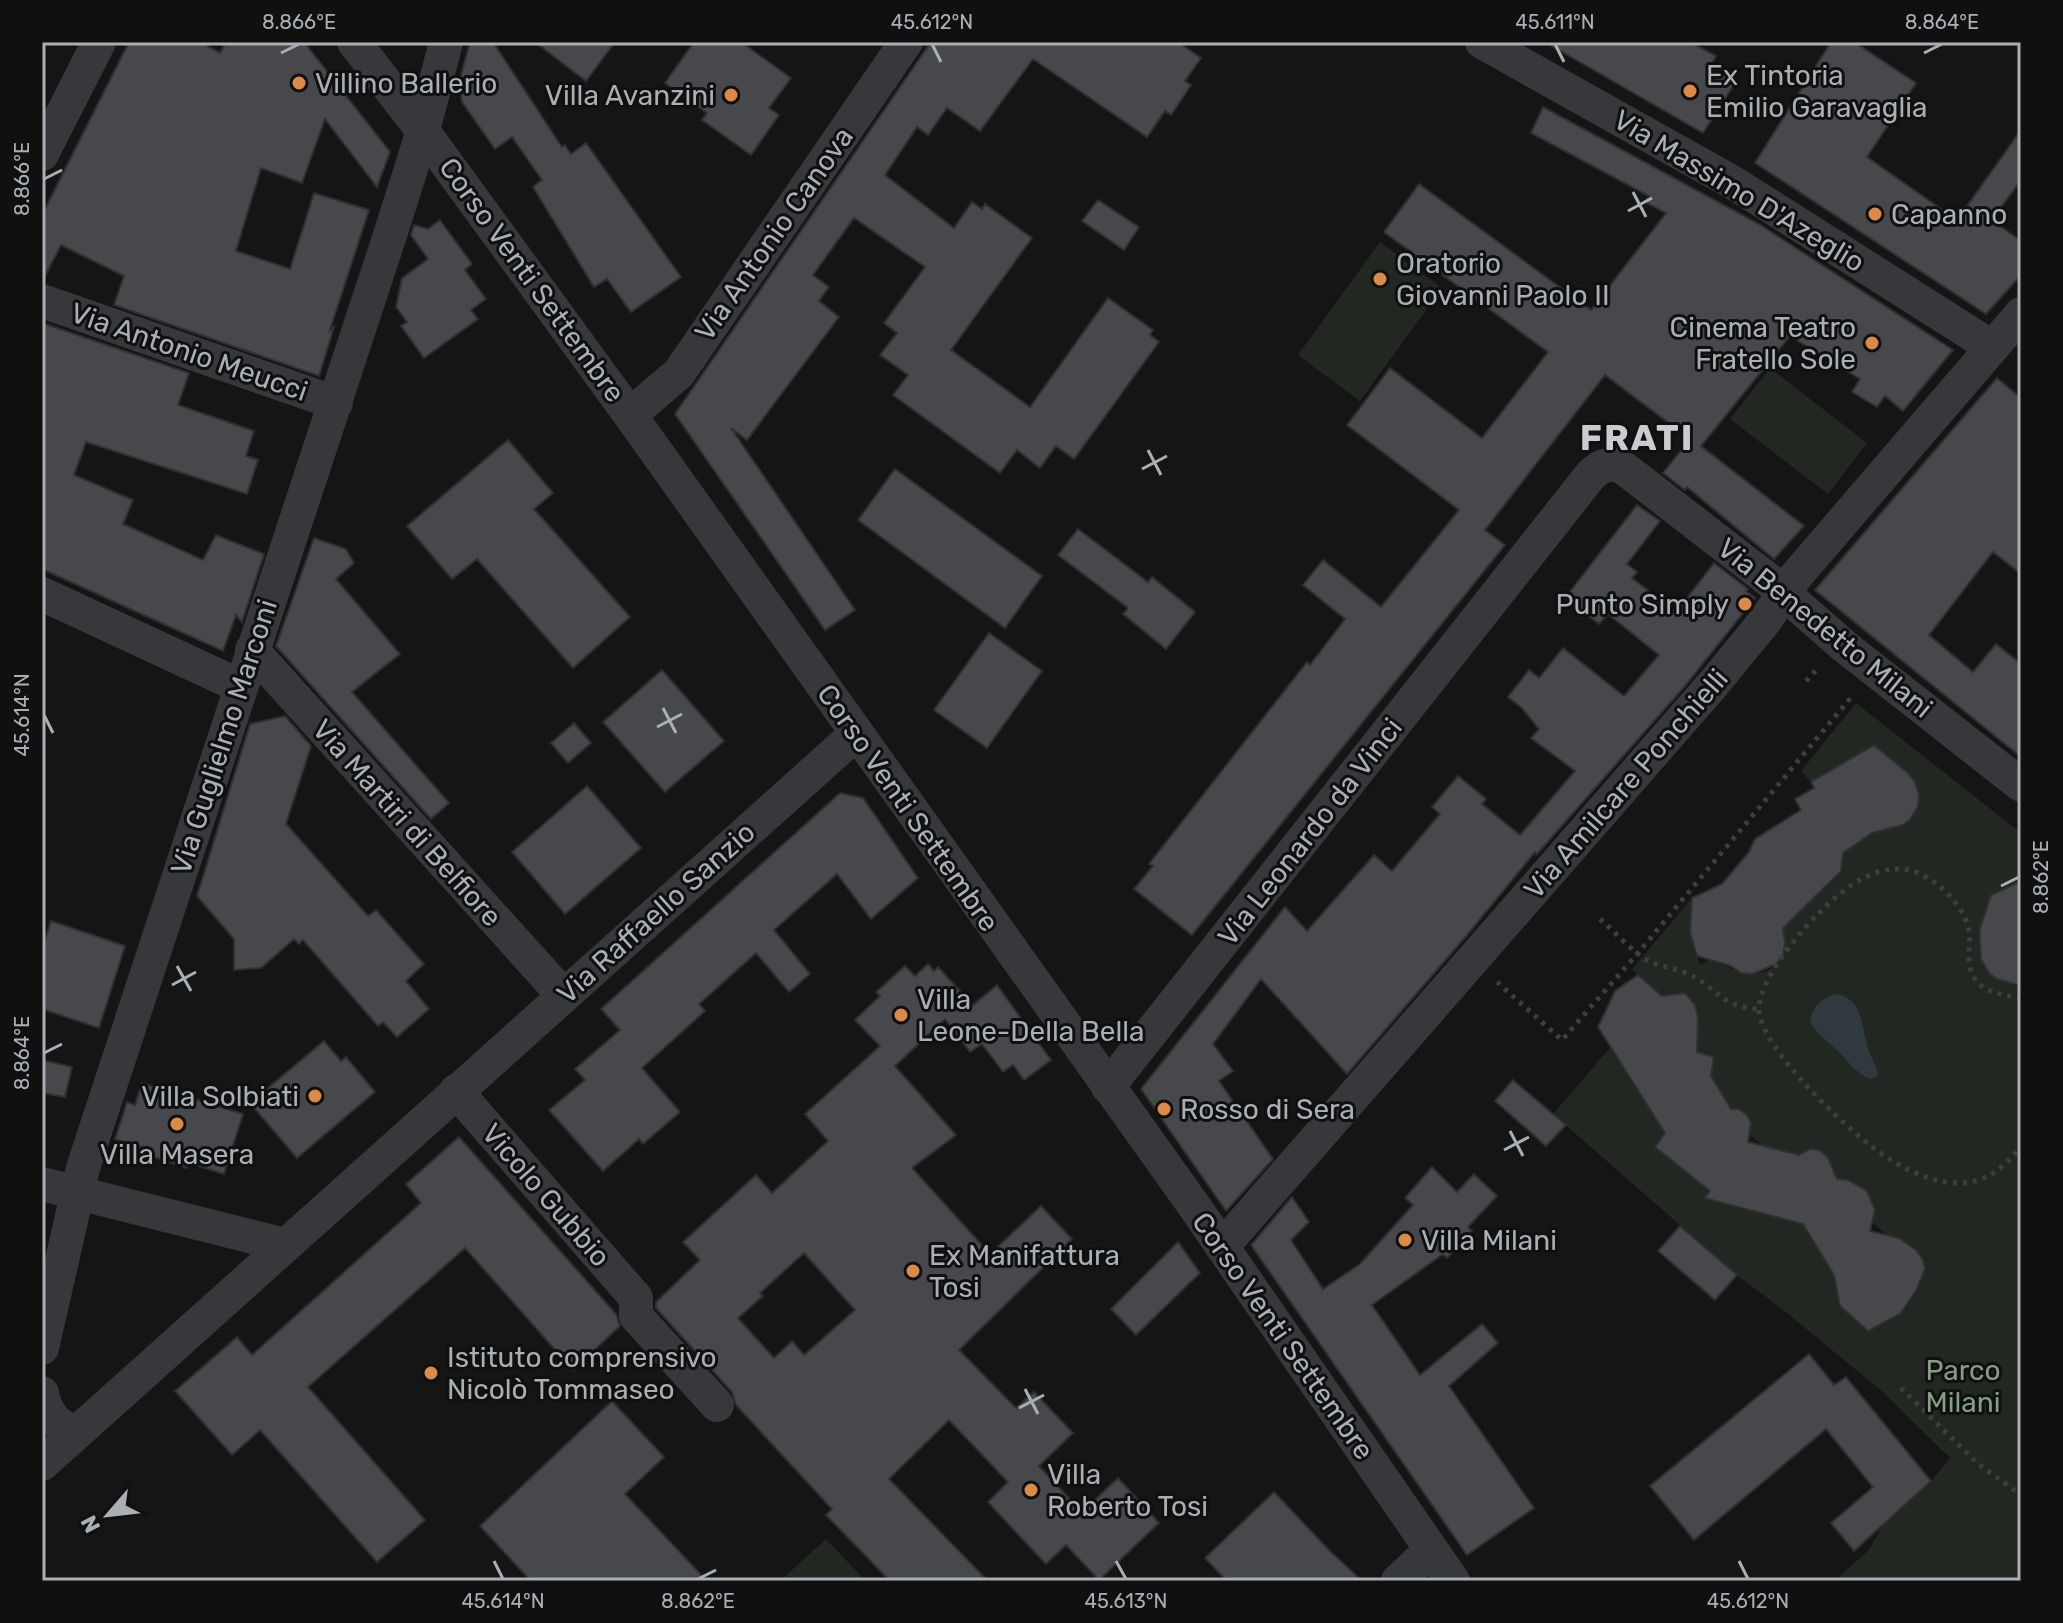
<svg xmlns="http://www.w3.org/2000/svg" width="2063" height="1623" font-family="Rubik,sans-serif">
	<rect width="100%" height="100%" fill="#151516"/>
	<!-- green -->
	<path fill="#222821" d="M1380,242L1442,288L1360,401L1298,355Z
		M1770,368L1867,443L1828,494L1730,419Z
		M1856,703L2021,833V1581H1834L1868,1551L1884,1524L1931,1481L1950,1458L1884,1393L1787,1313L1737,1275L1553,1114L1610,1048L1665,1133L1655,1148L1716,1195L1803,1224L1834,1275L1840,1306L1867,1330C1878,1325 1893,1321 1901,1313C1918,1296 1934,1266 1913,1247C1897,1233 1887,1240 1872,1221C1879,1193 1858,1180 1833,1179C1832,1156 1822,1143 1799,1155L1762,1145L1749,1134C1751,1120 1747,1109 1731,1109C1718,1087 1702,1070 1686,1049C1698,1034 1700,1023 1695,1005L1665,999L1632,969L1692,898L1690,932L1700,965L1709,960C1721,963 1734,971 1745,973C1776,978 1787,954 1783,928L1841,871L1843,853C1852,847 1860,839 1870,835C1880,829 1895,830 1906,823C1913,818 1917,811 1918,802C1921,775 1892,760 1874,745L1811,782L1801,771Z
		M826,1539L866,1581H780Z"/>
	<!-- water -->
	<path fill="#303a3e" d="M1836,994C1863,999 1861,1024 1867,1045C1869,1056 1877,1064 1878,1076L1871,1079C1854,1073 1848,1060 1836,1049C1824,1038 1816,1035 1810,1019C1815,1005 1821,998 1836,994Z"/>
	<!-- building -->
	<path fill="#47484b" stroke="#2f3032" stroke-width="2" fill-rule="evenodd" d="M129,42H200L220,53L226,42H304L390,152L377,187L325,119L302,183L261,168L236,251L290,269L314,193L369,210L330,330L334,327L319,376L114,305L124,276L61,245L42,282V215Z
		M470,42H493L562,147L565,145L571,154L586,143L681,277L631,312L607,279L594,287L533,187L542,180L512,137L495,149L462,102L459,83Z
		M535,42H615L586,81Z
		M694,42H741L791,78L769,108L779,115L751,155L702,120L707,113L665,83Z
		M931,42H1178L1201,58L1185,81L1191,85L1171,115L1165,111L1147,137L1033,59L980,131L947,108L928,135L917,127L885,175L954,228L972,202L982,209L985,204L1032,238L951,350L1030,407L1108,298L1153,330L1150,335L1159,342L1074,459L1056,446L1040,468L1017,450L1000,473L893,395L908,375L880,355L897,333L884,323L925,267L854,218L813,275L829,287L819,301L839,317L747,440L731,428L855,610L825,630L675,414Z
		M1545,42H1690L1716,56L1712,64L1737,80L1703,133Z
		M1831,42H1854L1916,83L1867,157L1957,220L2021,130V180L1992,220L2021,241V275L1986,314L1755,163Z
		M1543,107L1759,224L1953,350L1903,411L1885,396L1877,407L1852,392L1860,379L1790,336L1701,446L1804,526L1774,559L1687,487L1685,490L1663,473L1690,439L1605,375L1485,530L1505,545L1192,935L1134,889L1153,866L1149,864L1307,662L1310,665L1345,619L1303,585L1323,560L1381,607L1459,510L1347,425L1390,368L1482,438L1548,352L1384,232L1419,184L1591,310L1666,213L1645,202L1649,196L1531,133Z
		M1098,200L1139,227L1124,250L1082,221Z
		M440,220L472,264L465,270L486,299L471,310L478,319L424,358L401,326L407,322L396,307L402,278L428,259L411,235L414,225L428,229Z
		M42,323L189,373L178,405L254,431L246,456L258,460L247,494L86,442L74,475L133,500L123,524L203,560L216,535L264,554L242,622L236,615L223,651L42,569Z
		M1997,378L2021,398V574L1993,552L1929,635L1973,672L1996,644L2021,664V757L1815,590Z
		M508,440L553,493L534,509L630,617L573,668L477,559L452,579L407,526Z
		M895,469L1042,576L1005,628L858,520Z
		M1637,505L1660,521L1627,564L1637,572L1632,578L1676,612L1714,563L1748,589L1746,591L1755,598L1684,687L1537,854L1535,852L1467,935L1347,1074L1261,979L1213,1044L1233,1071L1219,1081L1273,1159L1226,1211L1141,1089L1285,907L1307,931L1374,855L1392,871L1440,814L1432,807L1458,776L1486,799L1482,804L1520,835L1575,771L1531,738L1539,729L1522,708L1508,697L1529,670L1539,678L1563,648L1624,696L1659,655L1608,614L1599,624L1565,598Z
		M1078,529L1148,582L1152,577L1195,612L1166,649L1123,614L1128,608L1058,555Z
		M314,538L346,549L354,563L336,579L400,654L352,692L449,803L431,819L276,646Z
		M989,633L1042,671L987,748L934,710Z
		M662,670L724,741L665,792L603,722Z
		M285,716L311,746L286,824L368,916L376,910L424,964L406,981L429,1009L397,1037L383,1022L378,1026L303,940L299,944L294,939L261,968L234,970V939L197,896L250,724Z
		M574,723L591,743L568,763L551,743Z
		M1874,745L1908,773L1915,782L1919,794L1918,806L1910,820L1903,825L1872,833L1843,853L1841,871L1783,928L1785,943L1783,955L1776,964L1753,974L1741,973L1731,966L1697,956L1690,932L1692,898L1722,884L1749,852L1755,839L1801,810L1795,799L1814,788L1811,782Z
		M587,786L641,848L565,914L512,852Z
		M840,793L863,798L918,878L871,919L837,874L774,930L810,974L789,992L756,953L699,1004L705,1011L642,1068L680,1112L643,1144L639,1139L603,1171L549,1110L585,1080L575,1069L620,1030L601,1009Z
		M2021,881V986L1997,979L1989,973L1981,959L1980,943V928L1991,895Z
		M51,921L125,946L99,1028L42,1009V949Z
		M928,964L934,971L938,967L973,1005L997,985L1051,1060L1024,1080L1013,1065L1003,1072L982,1044L970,1052L945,1019L895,1066L956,1135L912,1168L990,1254L1041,1206L1072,1239L959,1350L1016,1408L1034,1392L1073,1433L1039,1466L1082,1512L1118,1478L1159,1523L1099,1580L1066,1545L1046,1564L1013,1529L988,1502L1008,1482L949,1420L889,1479L988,1581H890L826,1515L832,1509L736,1405L732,1392L656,1308V1302L700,1260L683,1242L756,1175L772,1193L828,1141L805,1114L880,1046L855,1020L880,996L876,992L905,966L915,976ZM804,1253L855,1310L804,1355L792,1341L774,1358L738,1318L763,1296L760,1293Z
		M1638,975L1662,996L1685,993L1695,1005L1698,1017L1697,1052L1714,1057L1711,1076L1731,1109H1739L1747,1115L1751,1123L1748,1142L1799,1155L1810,1149L1820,1150L1828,1158L1837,1179L1848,1180L1867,1191L1875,1210L1870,1231L1899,1238L1916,1250L1923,1260L1925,1269L1916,1291L1900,1314L1868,1331L1840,1306L1834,1275L1803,1224L1704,1198L1710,1191L1655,1147L1665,1133L1598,1027L1615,991Z
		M324,1041L341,1061L346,1057L375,1092L297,1158L250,1103Z
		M42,1060L72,1067L65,1097L42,1093Z
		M1513,1080L1566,1125L1546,1146L1495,1101Z
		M142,1083L243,1114L224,1174L189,1163L187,1168L148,1155L150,1150L115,1139L127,1102L135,1105Z
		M459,1137L616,1314L620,1326L573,1370L465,1248L308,1387L425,1520L377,1562L260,1430L232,1455L175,1391L237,1337L252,1355L421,1203L406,1184Z
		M1432,1167L1457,1192L1474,1174L1497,1196L1468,1227L1472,1231L1447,1258L1443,1254L1372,1305L1420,1375L1482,1324L1498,1343L1449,1386L1534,1508L1467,1555L1251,1245L1292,1197L1309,1222L1291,1240L1323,1289L1360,1264L1413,1205L1405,1198Z
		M1680,1226L1737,1275L1715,1300L1658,1251Z
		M1178,1242L1200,1273L1136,1335L1111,1309Z
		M1809,1354L1834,1385L1846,1377L1931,1481L1854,1551L1831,1523L1873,1487L1826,1429L1694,1540L1650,1486Z
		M612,1401L664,1457L625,1494L707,1581H531L480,1526Z
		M1274,1492L1329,1550L1362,1581H1227L1205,1558Z"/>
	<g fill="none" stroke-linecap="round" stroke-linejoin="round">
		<!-- path -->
		<path stroke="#3c3f42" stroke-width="5" stroke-dasharray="4 6" stroke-linecap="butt" d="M1806,681L1819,667
			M1600,919C1614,931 1627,946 1642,957C1656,967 1673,967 1688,974C1717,987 1720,1007 1759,1009
			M1497,982L1562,1040L1638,953L1853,695
			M2021,998C1996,994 1971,991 1969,960C1968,950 1971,940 1969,930C1963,902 1929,870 1901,869C1867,868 1840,892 1818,914C1799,932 1757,984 1759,1010C1761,1050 1854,1137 1888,1158C1910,1172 1935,1184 1961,1183C1989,1182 2004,1166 2021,1147
			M1901,1388L1977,1463L2021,1495"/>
		<!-- minor -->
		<path stroke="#36383b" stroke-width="34" d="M354,42L423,131L630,415L1192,1203L1453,1581
			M1482,42L1732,182L1992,347
			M42,154L99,42
			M42,301L336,403
			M630,415L679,373L906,42
			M42,594L240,686
			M252,650L563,995
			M1108,1087L1590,476C1602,463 1615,461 1629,472L1770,581L1844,646L2021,785
			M456,1091L636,1298V1316L717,1405
			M42,1184L285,1245
			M1222,1247L1714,683L1764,622L1796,576L2021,314
			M42,1348L83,1168L390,235L423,131L446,42
			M42,1393C46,1414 56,1425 75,1433
			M42,1464L856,734
			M1398,1581L1431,1550"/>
	</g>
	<!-- ticks -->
	<path fill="none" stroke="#a8afb5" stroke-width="3" d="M932,44L941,62M1555,44L1564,62M281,53L299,44M1924,53L1942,44M44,179L62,170M1633,192L1646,217M1628,211L1652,198M1148,450L1161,475M1142,469L1167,456M663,708L676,733M44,715L53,733M657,727L682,714M2001,886L2019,877M177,966L191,991M172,985L196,972M44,1053L62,1044M1510,1131L1523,1156M1504,1150L1529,1137M1025,1389L1038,1414M1019,1408L1044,1395M494,1561L503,1579M1116,1561L1126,1579M1739,1561L1748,1579M698,1579L716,1570"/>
	<!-- markers -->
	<g fill="#dc8a48" stroke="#101011" stroke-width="3">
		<circle cx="299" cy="83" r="8"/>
		<circle cx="1690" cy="91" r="8"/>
		<circle cx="731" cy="95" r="8"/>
		<circle cx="1875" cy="214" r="8"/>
		<circle cx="1380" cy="279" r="8"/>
		<circle cx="1872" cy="343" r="8"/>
		<circle cx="1745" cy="604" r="8"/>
		<circle cx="901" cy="1015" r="8"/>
		<circle cx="315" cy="1096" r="8"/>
		<circle cx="1164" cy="1109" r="8"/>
		<circle cx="177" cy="1124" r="8"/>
		<circle cx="1405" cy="1240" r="8"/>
		<circle cx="913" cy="1271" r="8"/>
		<circle cx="431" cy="1373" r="8"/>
		<circle cx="1031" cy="1490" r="8"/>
	</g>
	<g text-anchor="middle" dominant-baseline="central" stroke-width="6" stroke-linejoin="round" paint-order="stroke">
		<!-- poi labels -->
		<g font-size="28" fill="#a8afb5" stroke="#101011" text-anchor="start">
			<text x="1706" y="75">Ex Tintoria<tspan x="1706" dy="32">Emilio Garavaglia</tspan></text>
			<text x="315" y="83">Villino Ballerio</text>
			<text x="715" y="95" text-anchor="end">Villa Avanzini</text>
			<text x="1891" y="214">Capanno</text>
			<text x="1396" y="263">Oratorio<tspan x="1396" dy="32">Giovanni Paolo II</tspan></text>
			<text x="1856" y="327" text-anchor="end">Cinema Teatro<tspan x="1856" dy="32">Fratello Sole</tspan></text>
			<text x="1729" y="604" text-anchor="end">Punto Simply</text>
			<text x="917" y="999">Villa<tspan x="917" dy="32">Leone-Della Bella</tspan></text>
			<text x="299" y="1096" text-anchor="end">Villa Solbiati</text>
			<text x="1180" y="1109">Rosso di Sera</text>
			<text x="177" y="1154" text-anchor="middle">Villa Masera</text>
			<text x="1421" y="1240">Villa Milani</text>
			<text x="929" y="1255">Ex Manifattura<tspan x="929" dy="32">Tosi</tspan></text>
			<text x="447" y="1357">Istituto comprensivo<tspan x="447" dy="32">Nicolò Tommaseo</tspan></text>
			<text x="1047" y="1474">Villa<tspan x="1047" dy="32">Roberto Tosi</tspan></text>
		</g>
		<!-- street labels -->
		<g font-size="28" fill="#a8afb5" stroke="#101011">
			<text transform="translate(1739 191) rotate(31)">Via Massimo D'Azeglio</text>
			<text transform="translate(774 234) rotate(-55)">Via Antonio Canova</text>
			<text transform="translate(532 280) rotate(54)">Corso Venti Settembre</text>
			<text transform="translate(189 352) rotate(19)">Via Antonio Meucci</text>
			<text transform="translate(1825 628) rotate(39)">Via Benedetto Milani</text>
			<text transform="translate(224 737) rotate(-72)">Via Guglielmo Marconi</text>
			<text transform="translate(1626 784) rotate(-49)">Via Amilcare Ponchielli</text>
			<text transform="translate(908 808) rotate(55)">Corso Venti Settembre</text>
			<text transform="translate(407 823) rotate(48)">Via Martiri di Belfiore</text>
			<text transform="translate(1310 832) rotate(-52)">Via Leonardo da Vinci</text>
			<text transform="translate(656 913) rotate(-42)">Via Raffaello Sanzio</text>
			<text transform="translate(546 1195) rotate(49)">Vicolo Gubbio</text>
			<text transform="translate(1283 1336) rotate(55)">Corso Venti Settembre</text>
		</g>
		<!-- park labels -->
		<g font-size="28" fill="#869e82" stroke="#101011">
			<text x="1963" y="1370">Parco<tspan x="1963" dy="32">Milani</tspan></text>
		</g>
		<!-- district labels -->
		<g font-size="36" font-weight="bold" letter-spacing="2" fill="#c9cdd1" stroke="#101011">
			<text x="1637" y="437">FRATI</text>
		</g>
	</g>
	<!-- border -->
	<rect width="2063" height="1623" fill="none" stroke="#101011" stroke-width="88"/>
	<!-- north arrow -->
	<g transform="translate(108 1515) rotate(242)" stroke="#101011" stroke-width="6" paint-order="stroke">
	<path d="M0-6L14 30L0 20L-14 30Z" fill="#a8afb5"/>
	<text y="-12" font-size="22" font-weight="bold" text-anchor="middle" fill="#a8afb5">N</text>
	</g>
	<rect x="44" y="44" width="1975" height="1535" fill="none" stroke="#a8afb5" stroke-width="3"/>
	<g font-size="20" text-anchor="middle" fill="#a8afb5">
		<text x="299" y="29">8.866°E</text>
		<text x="932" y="29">45.612°N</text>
		<text x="1555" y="29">45.611°N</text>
		<text x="1942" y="29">8.864°E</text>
		<text transform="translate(22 179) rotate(-90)" y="7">8.866°E</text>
		<text transform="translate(22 715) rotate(-90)" y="7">45.614°N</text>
		<text transform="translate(2041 877) rotate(-90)" y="7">8.862°E</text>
		<text transform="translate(22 1053) rotate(-90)" y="7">8.864°E</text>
		<text x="503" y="1608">45.614°N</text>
		<text x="698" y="1608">8.862°E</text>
		<text x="1126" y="1608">45.613°N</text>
		<text x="1748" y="1608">45.612°N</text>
	</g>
</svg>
